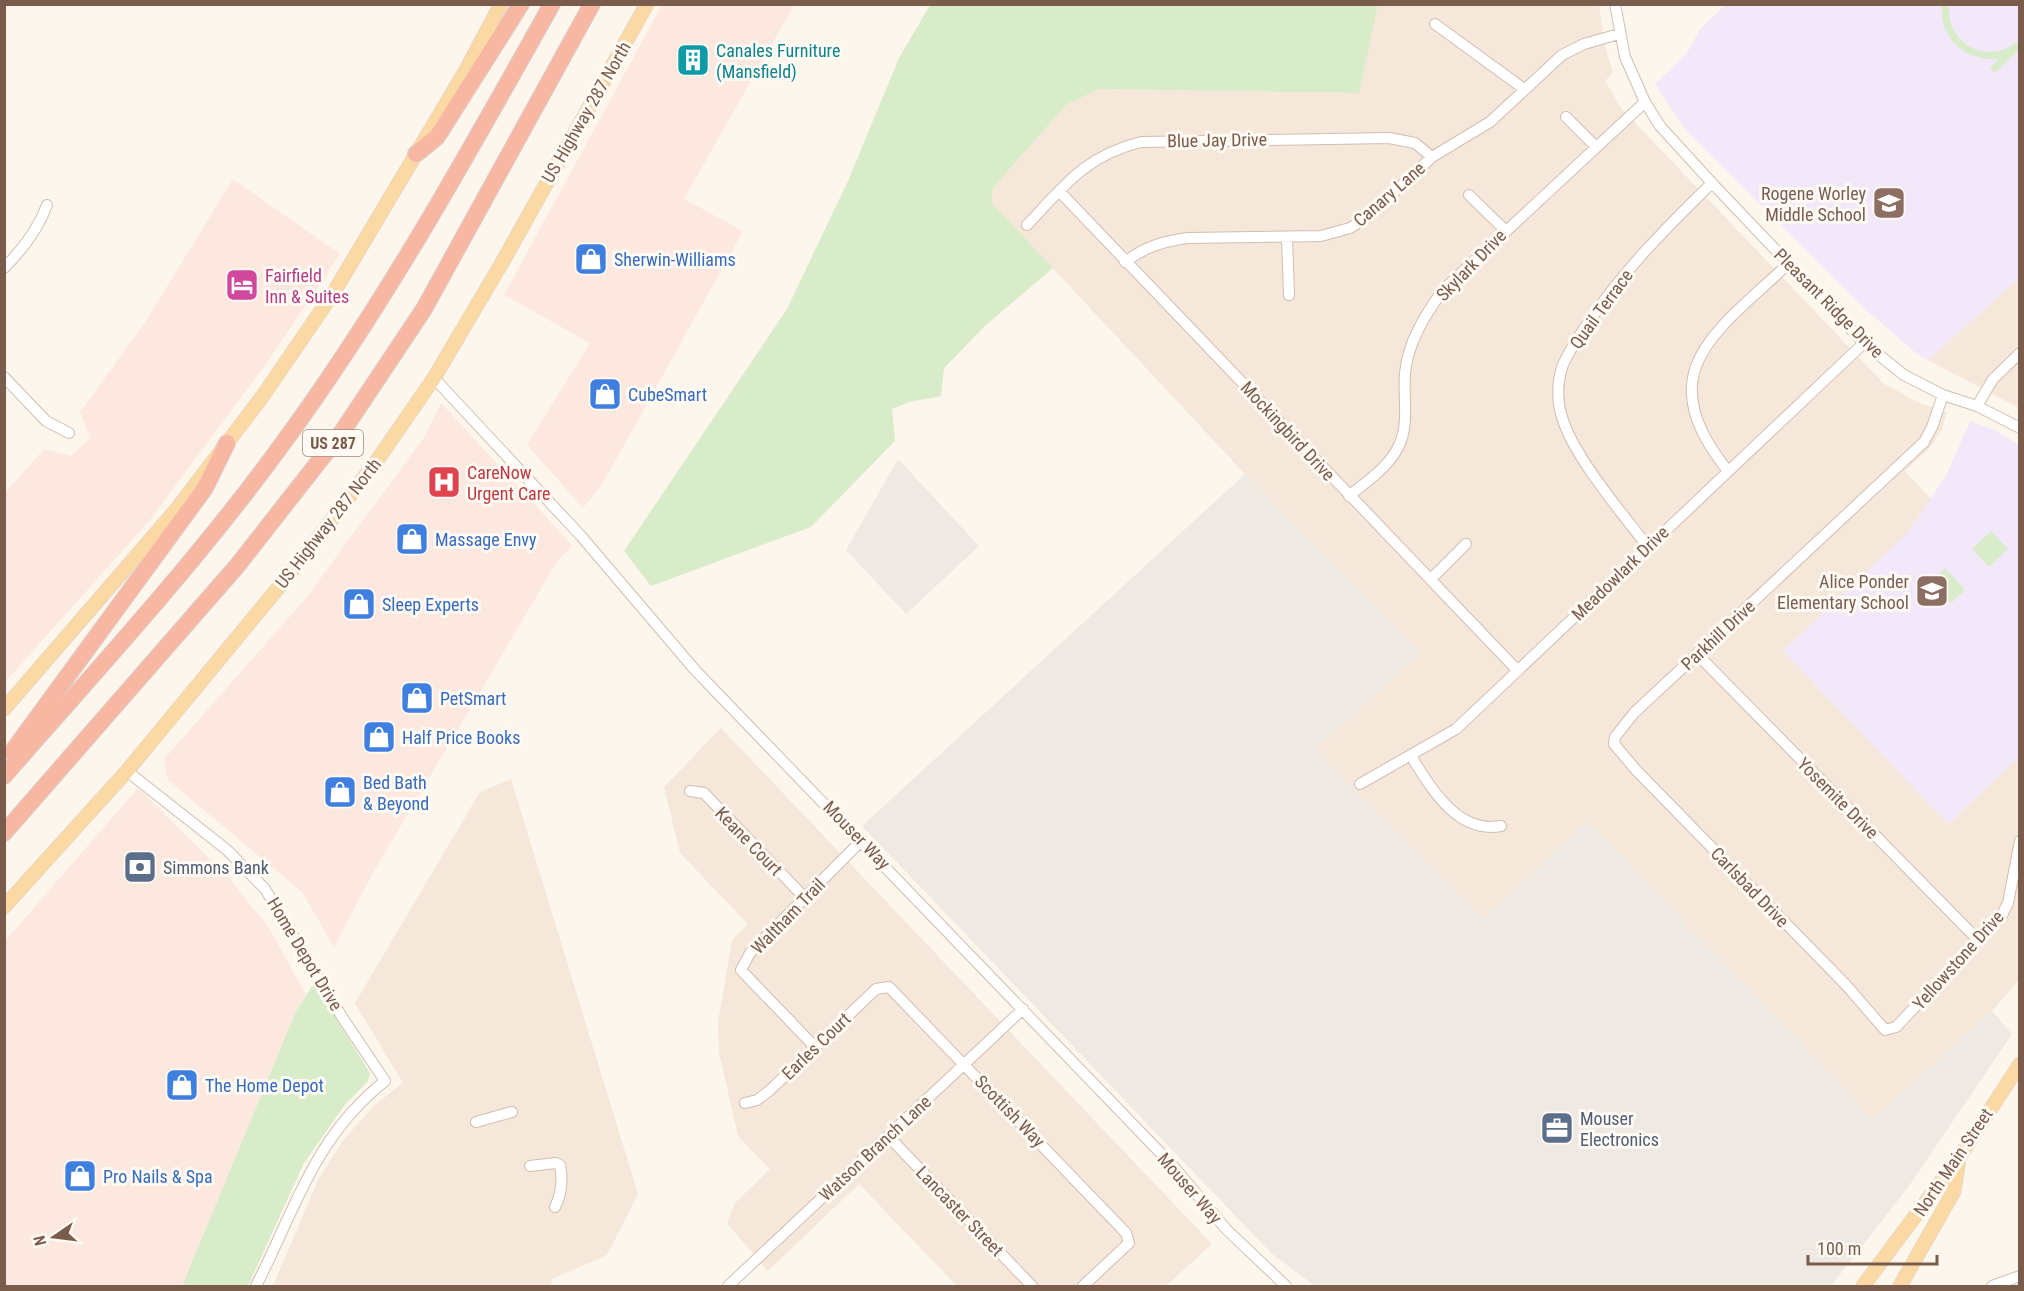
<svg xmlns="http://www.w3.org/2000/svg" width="2024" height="1291" font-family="'Roboto Condensed',sans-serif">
	<rect width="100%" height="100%" fill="#fdf6ec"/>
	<!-- residential -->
	<path fill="#f5e8da" d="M1378,5H1599L1605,47L1613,73L1605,81L1621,108L1883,383L1919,403L1947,412L1942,429L1930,448L1905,471L1931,499L1908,532L1948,824L2019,757V980L1992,1011L1873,1119L1588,821L1483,919L1315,750L1419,651L1245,474L991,202L993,188L1066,105L1099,89L1358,93Z
		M2019,278V408L1928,360Z
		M721,728L1212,1244L1166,1286H957L859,1184L768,1271L727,1223L735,1203L770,1169L738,1136L719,1053L718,1022L732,940L748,924L680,853L664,787Z
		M511,779L638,1194L607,1255L552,1279L551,1286H273L318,1180L344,1139L376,1104L403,1083L355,1003L480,792Z"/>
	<!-- commercial -->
	<path fill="#fde8e0" d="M662,5H794L684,199L743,231L603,483L583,508L527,445L590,343L504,295Z
		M233,179L340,254L268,361L150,520L5,682V493L44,449L71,456L90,438L80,412L144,324Z
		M441,403L573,546L558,560L374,871L334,947L302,892L168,780L164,759L306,598L425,436Z
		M138,788L230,879L269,928L306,995L296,1011L182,1286H5V941Z"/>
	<!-- industrial -->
	<path fill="#efe9e4" d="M898,459L979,546L906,614L846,550Z
		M1245,474L1420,652L1315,750L1483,919L1588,821L1873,1119L1992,1011L2012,1034L1909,1186L1831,1286H1315L1272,1254L862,826Z"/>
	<!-- education -->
	<path fill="#f3e8fa" d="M1725,5H2019V278L1928,360L1917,354L1865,309L1683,127L1655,84L1687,53L1700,29Z
		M1970,421L1995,430L2019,445V757L1948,824L1783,651L1908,532L1946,476Z"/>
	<!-- green -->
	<path fill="#d8ecc9" d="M930,5H1378L1359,93L1099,89L1066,105L993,188L991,202L1053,268L986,325L944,368L941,396L909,402L892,409L895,441L811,527L651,586L624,551L787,309L848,181L899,58Z
		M1942,5H1949C1946,45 1989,67 2019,40V49L1995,73L1990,68L1999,59C1966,62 1939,39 1942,5Z
		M1991,531L2008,549L1989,567L1972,549Z
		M1945,568L1965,590L1951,603L1931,582Z
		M314,983L370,1073L368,1081L344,1106L304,1163L248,1286H182L296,1011Z"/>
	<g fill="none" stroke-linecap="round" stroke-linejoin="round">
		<!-- minor casing -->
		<g stroke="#d1beb0" stroke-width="12">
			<path id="minor" d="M1615,4L1625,57L1645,102L1660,126L1712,183L1864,343L1904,375L1943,395L1977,406L2020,428
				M1435,24L1524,89
				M1566,117L1595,146
				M1059,191L1518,671
				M1469,195L1505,230
				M1027,225C1065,185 1085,156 1141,142L1389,138L1415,143L1432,157
				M1287,238L1289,295
				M1125,262C1145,247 1163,241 1188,238L1321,236L1350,228L1365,219L1432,157L1490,122L1562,55L1584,44L1619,34
				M4,268C23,249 38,230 47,205
				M4,377L46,421L69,433
				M434,378L581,536L695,670L1174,1167L1226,1229L1286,1286
				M1943,395L1932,427L1924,442L1634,713L1615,737L1614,744L1636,770L1846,985L1885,1030L1896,1027L2002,915L2008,903L2020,841
				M1977,406L1993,379L2020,353
				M1728,471C1647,370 1717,332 1789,263
				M1349,496C1367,481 1391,466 1400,443C1409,423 1403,395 1405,373C1408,342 1425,315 1443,290L1645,102
				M1648,547C1622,513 1573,456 1562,417C1557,401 1557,384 1562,367C1569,350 1580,335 1590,320C1625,269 1668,226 1712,183
				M1431,579L1466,544
				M1698,655L1978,940
				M1411,756C1431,788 1457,834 1501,826
				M127,771L227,850L265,889L344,1020L385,1081C314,1137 295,1210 256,1286
				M1360,784L1456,729L1864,343
				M690,791L704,793L805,898
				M815,1047L741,970L750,953L862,840
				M745,1103L757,1100L769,1091L876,989L889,987L1126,1233L1129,1243L1083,1286
				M476,1122L512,1112
				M888,1136L1032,1286
				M530,1166L556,1163L560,1165C563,1180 562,1193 555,1207
				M728,1286L1023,1009
				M1992,1286L2020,1276"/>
		</g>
		<!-- major casing -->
		<g stroke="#dad1cd" stroke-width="15">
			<path id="major" d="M4,709L176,510L262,397L334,292L466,70L501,4
				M4,907L127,771L298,564L378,459L434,378L503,261L647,4
				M1863,1286L1960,1156L2020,1064
				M1900,1286L1954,1191L1959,1158"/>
		</g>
		<!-- highway casing -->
		<g stroke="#dad1cd" stroke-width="18">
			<path id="highway" d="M416,154L437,137L521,4
				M12,752L205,488L227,443
				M4,776C101,665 200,558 286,439C386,302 469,152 552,4
				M4,833L237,566L342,432L424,309L592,4"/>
		</g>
		<!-- minor -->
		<use href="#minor" stroke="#fff" stroke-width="10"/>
		<!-- major -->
		<use href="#major" stroke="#fbd9a5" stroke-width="14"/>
		<!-- highway -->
		<use href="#highway" stroke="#f7b7a3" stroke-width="16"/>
	</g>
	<!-- icons -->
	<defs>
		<g id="building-square" transform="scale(1.725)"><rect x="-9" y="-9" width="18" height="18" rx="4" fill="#0f9aa8" stroke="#fffaf3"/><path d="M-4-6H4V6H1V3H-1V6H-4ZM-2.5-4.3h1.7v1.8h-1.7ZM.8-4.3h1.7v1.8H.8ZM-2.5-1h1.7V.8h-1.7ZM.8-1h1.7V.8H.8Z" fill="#fff"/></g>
		<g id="school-square" transform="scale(1.725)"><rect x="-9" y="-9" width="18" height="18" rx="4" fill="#8d6e63" stroke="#fffaf3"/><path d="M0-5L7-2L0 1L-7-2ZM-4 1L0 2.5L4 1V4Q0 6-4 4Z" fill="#fff"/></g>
		<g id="shop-square" transform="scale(1.725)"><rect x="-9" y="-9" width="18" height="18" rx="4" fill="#3f7fe0" stroke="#fffaf3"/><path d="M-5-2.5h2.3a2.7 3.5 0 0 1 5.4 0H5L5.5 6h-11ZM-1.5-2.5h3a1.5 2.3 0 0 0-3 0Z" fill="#fff"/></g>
		<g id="hotel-square" transform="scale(1.725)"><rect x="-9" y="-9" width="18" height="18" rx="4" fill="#d1479c" stroke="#fffaf3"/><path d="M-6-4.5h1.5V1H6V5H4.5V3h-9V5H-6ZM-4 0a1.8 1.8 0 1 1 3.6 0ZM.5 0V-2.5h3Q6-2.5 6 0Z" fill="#fff"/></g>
		<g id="hospital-square" transform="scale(1.725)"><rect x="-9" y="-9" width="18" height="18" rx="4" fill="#e0444e" stroke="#fffaf3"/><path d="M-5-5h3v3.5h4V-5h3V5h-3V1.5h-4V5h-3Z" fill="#fff"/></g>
		<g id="bank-square" transform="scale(1.725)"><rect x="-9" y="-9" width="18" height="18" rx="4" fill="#5c6f8a" stroke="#fffaf3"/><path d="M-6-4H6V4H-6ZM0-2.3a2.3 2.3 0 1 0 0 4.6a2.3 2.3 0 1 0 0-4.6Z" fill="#fff"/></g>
		<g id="office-square" transform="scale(1.725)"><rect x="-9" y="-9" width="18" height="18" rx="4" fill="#5c6f8a" stroke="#fffaf3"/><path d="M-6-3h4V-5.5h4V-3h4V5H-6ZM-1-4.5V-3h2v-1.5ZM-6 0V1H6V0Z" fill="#fff"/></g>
	</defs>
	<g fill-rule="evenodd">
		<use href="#building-square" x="693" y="60"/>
		<use href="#school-square" x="1889" y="203"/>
		<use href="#shop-square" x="591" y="259"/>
		<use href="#hotel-square" x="242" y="285"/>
		<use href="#shop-square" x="605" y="394"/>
		<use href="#hospital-square" x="444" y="482"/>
		<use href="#shop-square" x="412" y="539"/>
		<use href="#school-square" x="1932" y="591"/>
		<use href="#shop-square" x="359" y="604"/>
		<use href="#shop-square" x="417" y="698"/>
		<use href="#shop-square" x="379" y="737"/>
		<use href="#shop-square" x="340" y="792"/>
		<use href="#bank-square" x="140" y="867"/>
		<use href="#shop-square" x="182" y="1085"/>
		<use href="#office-square" x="1557" y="1128"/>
		<use href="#shop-square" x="80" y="1176"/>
	</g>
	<g text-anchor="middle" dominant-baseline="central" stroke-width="6" stroke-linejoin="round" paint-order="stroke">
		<!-- shield labels -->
		<rect fill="#fffaf3" stroke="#a28b7f" stroke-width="1.5" x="303" y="430" width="60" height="26" rx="4.5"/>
		<g font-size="16" font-weight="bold" fill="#7a5c4d">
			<text x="333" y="443">US 287</text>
		</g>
		<!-- culture labels -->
		<g font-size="18" fill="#0d838f" stroke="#fffaf3" text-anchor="start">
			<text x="716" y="50">Canales Furniture<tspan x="716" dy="21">(Mansfield)</tspan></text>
		</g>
		<!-- street labels -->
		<g font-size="18" fill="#7a5c4d" stroke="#fffaf3">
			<text transform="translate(586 112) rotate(-60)">US Highway 287 North</text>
			<text transform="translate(1217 140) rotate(-1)">Blue Jay Drive</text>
			<text transform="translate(1389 194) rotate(-41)">Canary Lane</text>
			<text transform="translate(1471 265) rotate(-46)">Skylark Drive</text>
			<text transform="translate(1829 303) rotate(45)">Pleasant Ridge Drive</text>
			<text transform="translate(1601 309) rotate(-54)">Quail Terrace</text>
			<text transform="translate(1288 431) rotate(47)">Mockingbird Drive</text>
			<text transform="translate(328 523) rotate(-52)">US Highway 287 North</text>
			<text transform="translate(1620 573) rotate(-44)">Meadowlark Drive</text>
			<text transform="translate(1718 635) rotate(-43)">Parkhill Drive</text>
			<text transform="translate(1838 798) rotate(45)">Yosemite Drive</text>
			<text transform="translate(857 835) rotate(46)">Mouser Way</text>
			<text transform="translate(749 841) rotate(46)">Keane Court</text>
			<text transform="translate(1750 887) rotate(46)">Carlsbad Drive</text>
			<text transform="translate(788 916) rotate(-46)">Waltham Trail</text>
			<text transform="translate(305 954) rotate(59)">Home Depot Drive</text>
			<text transform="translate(1958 960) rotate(-48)">Yellowstone Drive</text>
			<text transform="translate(816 1046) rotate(-44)">Earles Court</text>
			<text transform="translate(1010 1111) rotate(46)">Scottish Way</text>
			<text transform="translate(875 1148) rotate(-43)">Watson Branch Lane</text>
			<text transform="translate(1953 1162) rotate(-56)">North Main Street</text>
			<text transform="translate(1190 1188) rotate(49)">Mouser Way</text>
			<text transform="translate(960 1211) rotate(46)">Lancaster Street</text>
		</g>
		<!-- education labels -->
		<g font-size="18" fill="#785e54" stroke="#fffaf3" text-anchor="end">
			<text x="1866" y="193">Rogene Worley<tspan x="1866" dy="21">Middle School</tspan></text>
			<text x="1909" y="581">Alice Ponder<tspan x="1909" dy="21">Elementary School</tspan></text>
		</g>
		<!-- shop labels -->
		<g font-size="18" fill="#366cbe" stroke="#fffaf3" text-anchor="start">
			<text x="614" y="259">Sherwin-Williams</text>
			<text x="628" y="394">CubeSmart</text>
			<text x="435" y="539">Massage Envy</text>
			<text x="382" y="604">Sleep Experts</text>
			<text x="440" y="698">PetSmart</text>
			<text x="402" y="737">Half Price Books</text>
			<text x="363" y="782">Bed Bath<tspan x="363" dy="21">&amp; Beyond</tspan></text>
			<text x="205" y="1085">The Home Depot</text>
			<text x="103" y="1176">Pro Nails &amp; Spa</text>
		</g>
		<!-- hotel labels -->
		<g font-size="18" fill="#b23c85" stroke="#fffaf3" text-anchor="start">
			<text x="265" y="275">Fairfield<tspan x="265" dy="21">Inn &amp; Suites</tspan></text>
		</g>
		<!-- health labels -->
		<g font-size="18" fill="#be3a42" stroke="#fffaf3" text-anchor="start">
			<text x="467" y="472">CareNow<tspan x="467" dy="21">Urgent Care</tspan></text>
		</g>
		<!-- service labels -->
		<g font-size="18" fill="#4e5e75" stroke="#fffaf3" text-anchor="start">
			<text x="163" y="867">Simmons Bank</text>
			<text x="1580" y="1118">Mouser<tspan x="1580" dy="21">Electronics</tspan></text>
		</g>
	</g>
	<!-- border -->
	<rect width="2024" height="1291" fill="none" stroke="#7a5c4d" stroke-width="12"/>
	<!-- north arrow -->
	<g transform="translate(54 1237) rotate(256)" stroke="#fffaf3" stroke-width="4.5" paint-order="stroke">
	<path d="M0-4.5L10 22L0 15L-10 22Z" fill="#7a5c4d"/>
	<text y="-9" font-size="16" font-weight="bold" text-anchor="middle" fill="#7a5c4d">N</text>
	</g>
	<!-- scale -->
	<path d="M1808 1255v9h129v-9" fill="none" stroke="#7a5c4d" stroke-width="3"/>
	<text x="1817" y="1255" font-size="18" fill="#7a5c4d" stroke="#fffaf3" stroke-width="4.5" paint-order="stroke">100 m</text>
</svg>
